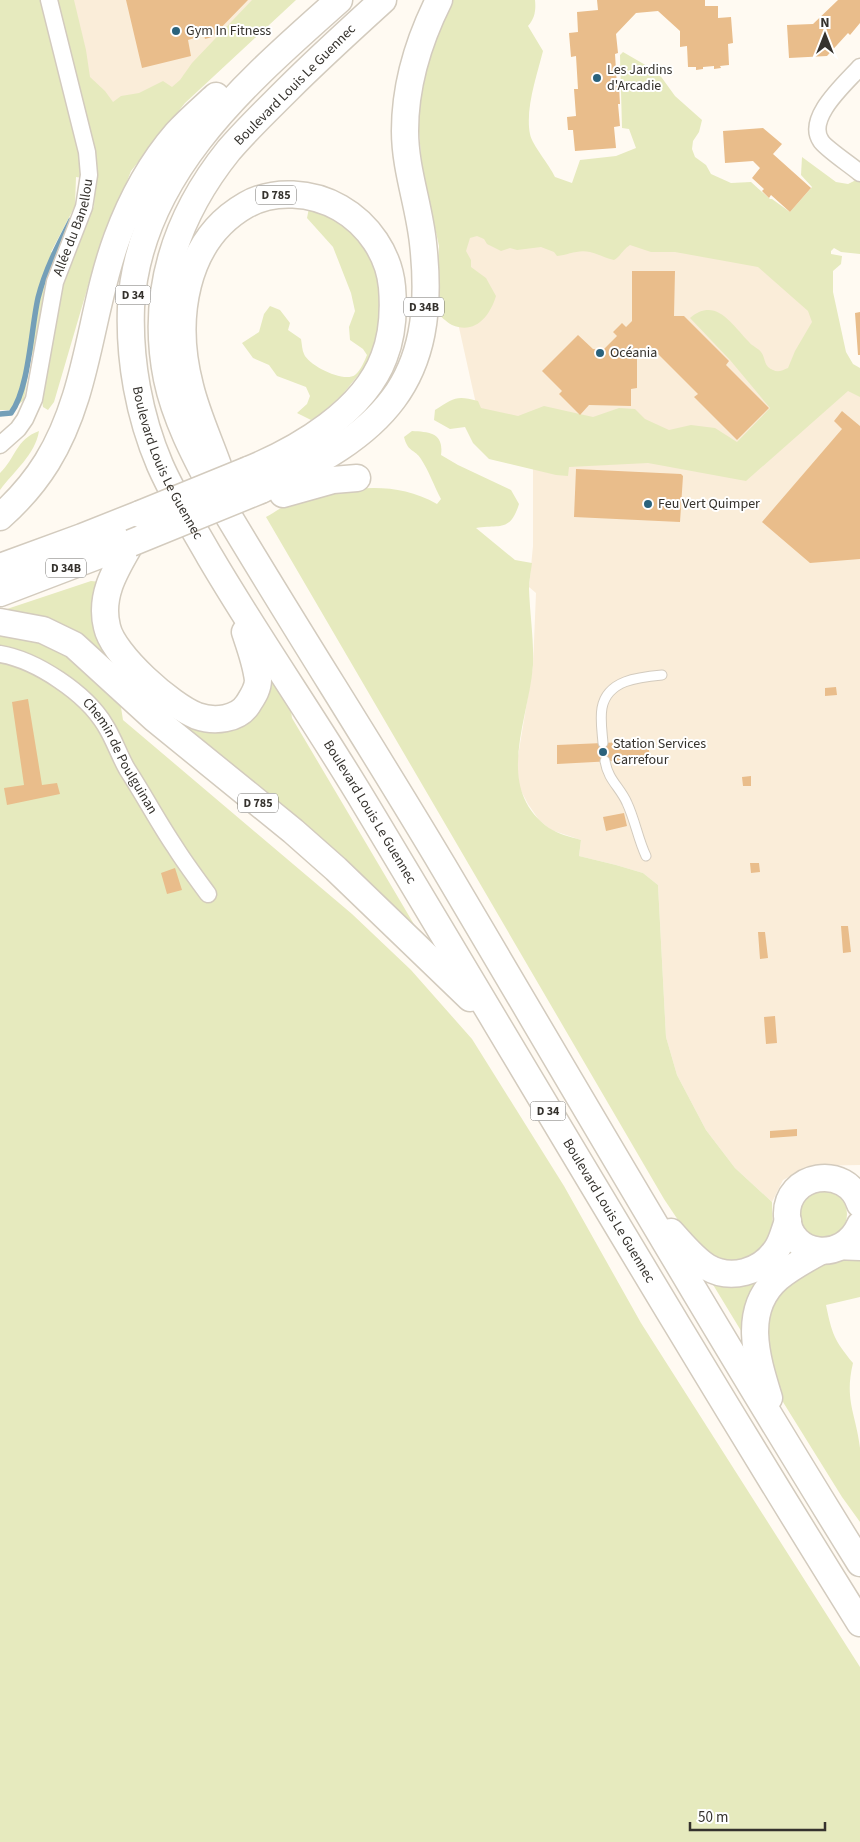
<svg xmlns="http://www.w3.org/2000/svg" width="860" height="1842" font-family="'Source Sans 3',sans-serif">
	<rect width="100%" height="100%" fill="#fffaf2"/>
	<!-- built -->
	<path fill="#faedd9" d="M67,0H264L173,95L104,149Z
		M471,221L818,236L844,372L860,379V1165L810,1166L783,1180L772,1202L735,1168L706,1130L677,1075L666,1037L658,885L643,873L616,865L579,856L581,840L551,830L539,820L528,804L519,787L517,762L533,666L536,593L529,587L533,546V453L484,440L452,296Z"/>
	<!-- green -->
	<path fill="#e6eabe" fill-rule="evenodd" d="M0,0H74L86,50L90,77L105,91L113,102L121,96L139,93L163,81L172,87L180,80L192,63L252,0H296L185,103L131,171L117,207L103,235L54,402L48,410L43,407L41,394L50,351L31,354L24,400L12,410H0ZM76,177L95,180L94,206L74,254L51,252L75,206Z
		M449,0H535C536,10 535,18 528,26L543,51C537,75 525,109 530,134C532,145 549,164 555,177L572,183L580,160L616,156L636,148L629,129L622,128L620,55L623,52L654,70L662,78L675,96L702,120L699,132L693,141L692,149L695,157L706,165L711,174L731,183L751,182L770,199H772L790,212L812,187L801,175L802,157L836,182L848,184L860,178V254L841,252L834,248L831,251V254L842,256L841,264L833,271V292L846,352L853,364L860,368V397L848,391L746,481L648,463L569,467L568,476L556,475L489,459L473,443L465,427L450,429L434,420L435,410C454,398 456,395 478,401L481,408L518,416L544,406L593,417L619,408L635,409L645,419L669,430L691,425L715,428L737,442L770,408L730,360L690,318C716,296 732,325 749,342C752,346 758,348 761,352C766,358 763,366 773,370C778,373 783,370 788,368L795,351L812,322L808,311L758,267L675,252H651L630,245C623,249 621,256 614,260C605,258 598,254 590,252C578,249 568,255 557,256L554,252L541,247L517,250L510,248L501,251L487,244L484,239L477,236L470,238L466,251L471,260V267L486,278L496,296C490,316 475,335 452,325C446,322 441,316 436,312L435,305L439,246L422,168L418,119L426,60Z
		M309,208L328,214L352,232L374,257L386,300L373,357L342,395L322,413L311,420L297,413L307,404L310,396L306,387L277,376L269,365L253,358L242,343L259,332L264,314L270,306L280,310L290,323L288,330L301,339C302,344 302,350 304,354C309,366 344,383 355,375C361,370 364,362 367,355L363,349L350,340L349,327L355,311L351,293L333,247L307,218Z
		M39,431C35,455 14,471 0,490V473C15,459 16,439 39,431Z
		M412,431C430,432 444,433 441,455L458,465L511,490L519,504C510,533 499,524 476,528L515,560L532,563C531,571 529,581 529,589C530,615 534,640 533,665C529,720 493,788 549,828C558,834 571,837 581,840L579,856L616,865L643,873L658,885L666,1037L677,1075L706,1130L735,1168L772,1202L773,1229L768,1246L748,1263L715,1262L688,1235L664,1199L266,517C277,511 289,502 301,498C309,495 319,494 328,493C367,486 401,484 437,504L441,499C434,486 429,471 421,459C415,449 408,453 404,437Z
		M91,581L101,582L97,608L206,728L272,676L290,703L292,718L428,948L296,827L4,610Z
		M0,631L30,635L61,650L120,701L123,720L352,914L411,970L472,1039L564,1186L641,1323L860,1667V1842H0Z
		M799 1214a24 24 0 1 1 48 0a24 24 0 1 1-48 0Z
		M842,1258H860V1297L826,1305C832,1334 834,1340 853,1363C844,1400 856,1414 860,1448C860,1472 860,1498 860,1522L842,1497L778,1394L765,1343L773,1294L798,1269Z
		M770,1274L746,1339L712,1283Z"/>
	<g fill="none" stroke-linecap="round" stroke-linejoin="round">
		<!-- stream -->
		<path stroke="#749fb8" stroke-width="5.5" d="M0,414L11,413C29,389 31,329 38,298C45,270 58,245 71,220"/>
	</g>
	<!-- building -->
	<path fill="#e9bd8b" d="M126,0H248L212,37L205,39L204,35L188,40L191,56L142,68Z
		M597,0H705V6H718V18L731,17L733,43L728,44L729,65L720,66L721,68L714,69V66L703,67V69L696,70V67H688L687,46L680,47V31L658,11L636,13L616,34L618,53L615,54L617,87L619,86L620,104H618L620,126L614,127L616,148L575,151L573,130H568L567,117L576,116L574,89H578L576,56L571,57L569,33L578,32L577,12L598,10Z
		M838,0H860V23L850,35L848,33L827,56L789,58L787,25L813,24Z
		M763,128L782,144L773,154L811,188L790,212L771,195L769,198L762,191L764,189L752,178L760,168L753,161L725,163L723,131Z
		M632,271H675L674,316H684L729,361L726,365L769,408L737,440L694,397L698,394L649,345L637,357V388L631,389V406L589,405L580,415L559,394L562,391L542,371L578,335L593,349L603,350L617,336L613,332L622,323L626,327L632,321Z
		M860,312V355H858L855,313Z
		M842,411L860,426V559L810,563L762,522L842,429L834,421Z
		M576,469L681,474L683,476L680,522L574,517Z
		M836,687L837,695L825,696V688Z
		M28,699L42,785L57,783L60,794L7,805L4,788L24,785L12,702Z
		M648,741L650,759L557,764V745Z
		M751,776V786H743L742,777Z
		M624,813L627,826L606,831L603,817Z
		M750,863H759L760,872L751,873Z
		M175,868L182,890L167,894L161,873Z
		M841,926H848L851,952L843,953Z
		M758,932H765L768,958L760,959Z
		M775,1016L777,1043L766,1044L764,1017Z
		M797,1129V1136L770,1138V1131Z"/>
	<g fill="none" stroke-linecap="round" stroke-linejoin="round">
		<!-- lane casing -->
		<g stroke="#d3cbbe" stroke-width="11">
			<path id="lane" d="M603,743C602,731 600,719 602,708C607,680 639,677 662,675
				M605,761C608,780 620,787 627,803C635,820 638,839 646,856"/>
		</g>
		<!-- street casing -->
		<g stroke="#d3cbbe" stroke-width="19">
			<g id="street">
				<path d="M860,67C846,83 805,118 821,141C825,148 852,166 860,173"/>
				<path id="s1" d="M0,445L18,429L25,419L34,399L55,282L84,207L89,175L87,152L49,0"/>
				<path id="s2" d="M0,654C36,660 86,693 105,725C114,739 119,755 127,769C144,795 158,822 175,847C185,863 197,879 208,894"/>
				<path d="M833,1251L860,1252"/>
			</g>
		</g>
		<!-- primary casing -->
		<g stroke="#d3cbbe" stroke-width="29">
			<g id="primary">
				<path id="s3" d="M339,0C247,82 138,174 131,307C129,360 139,416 160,465C174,497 193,527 210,557C260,642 317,723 367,807C531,1080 692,1354 860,1623"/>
				<path d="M383,0C350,30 318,59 287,90C267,110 247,129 229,150C175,217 150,294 167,379C175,418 195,456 213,490C288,617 368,740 443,866C581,1099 717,1333 860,1563"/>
				<path d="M220,471C210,442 197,415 190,386C173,321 183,241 246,205C274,189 312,192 340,208C368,224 389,254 392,287C394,311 393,334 384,357C364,411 299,449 248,470"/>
				<path d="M261,490C382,434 439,385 423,243C419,205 405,169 405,131C405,86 419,40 439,0"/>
				<path d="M283,494L333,480L357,478"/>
				<path d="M0,517C18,501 34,483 47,462C89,394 90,311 117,238C131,200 151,163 177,133C189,120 203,108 216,96"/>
				<path d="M131,543C116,569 99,595 107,627C113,655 171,706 197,716C214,722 238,720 248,704C253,696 258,689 258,680C256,663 250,647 245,632"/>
				<path d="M0,567L82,537L140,514"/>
				<path d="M0,593L131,543"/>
				<path d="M0,622L43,630L74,645L155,719L293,831L336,869L470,998"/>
				<path d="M860,1204C847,1163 785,1173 787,1216C789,1258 844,1263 860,1225"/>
				<path d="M671,1232C682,1244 693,1258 707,1267C731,1281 761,1272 776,1250C782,1242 784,1231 788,1221"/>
				<path d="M769,1398C757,1359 741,1310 778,1278C791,1267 806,1259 821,1251"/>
			</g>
		</g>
		<!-- lane -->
		<use href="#lane" stroke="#fff" stroke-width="9"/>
		<!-- street -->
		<use href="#street" stroke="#fff" stroke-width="16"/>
		<!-- primary -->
		<use href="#primary" stroke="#fff" stroke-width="26"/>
		<!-- primary-bridge casing -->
		<g stroke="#d3cbbe" stroke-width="29" stroke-linecap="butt">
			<path id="primary-bridge" d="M140,514L248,470
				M131,543L261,490"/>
		</g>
		<!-- primary-bridge -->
		<use href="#primary-bridge" stroke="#fff" stroke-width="26"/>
	</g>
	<!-- markers -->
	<g fill="#2a627c" stroke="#fff" stroke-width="2">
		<circle cx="176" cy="31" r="5"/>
		<circle cx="597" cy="78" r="5"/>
		<circle cx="600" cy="353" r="5"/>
		<circle cx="648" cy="504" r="5"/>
		<circle cx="603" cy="752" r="5"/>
	</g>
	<g text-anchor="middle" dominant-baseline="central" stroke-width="4" stroke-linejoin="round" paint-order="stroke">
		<!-- shield labels -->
		<g fill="#fff" stroke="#72706c" stroke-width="1">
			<rect x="256" y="185.5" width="40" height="19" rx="4"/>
			<rect x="115.5" y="285.5" width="35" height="19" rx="4"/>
			<rect x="404" y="297.5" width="40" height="19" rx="4"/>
			<rect x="46" y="558.5" width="40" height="19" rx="4"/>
			<rect x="238" y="793.5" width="40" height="19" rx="4"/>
			<rect x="530.5" y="1101.5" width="35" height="19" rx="4"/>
		</g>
		<g font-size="12" font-weight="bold" fill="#35322d">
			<text x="276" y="195">D 785</text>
			<text x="133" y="295">D 34</text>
			<text x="424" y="307">D 34B</text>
			<text x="66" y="568">D 34B</text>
			<text x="258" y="803">D 785</text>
			<text x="548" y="1111">D 34</text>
		</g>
		<!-- poi labels -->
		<g font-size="14" fill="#35322d" stroke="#fff" text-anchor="start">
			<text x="186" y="31">Gym In Fitness</text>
			<text x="607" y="70">Les Jardins<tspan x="607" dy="16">d'Arcadie</tspan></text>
			<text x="610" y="353">Océania</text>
			<text x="658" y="504">Feu Vert Quimper</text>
			<text x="613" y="744">Station Services<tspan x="613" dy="16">Carrefour</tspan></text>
		</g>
		<!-- street labels -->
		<g font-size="14" fill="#35322d" stroke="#fff">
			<text transform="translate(295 85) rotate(-45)">Boulevard Louis Le Guennec</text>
			<text stroke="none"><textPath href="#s1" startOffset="235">Allée du Banellou</textPath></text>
			<text stroke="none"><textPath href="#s3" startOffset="544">Boulevard Louis Le Guennec</textPath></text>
			<text stroke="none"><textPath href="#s2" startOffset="164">Chemin de Poulguinan</textPath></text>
			<text stroke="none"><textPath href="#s3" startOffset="949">Boulevard Louis Le Guennec</textPath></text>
			<text stroke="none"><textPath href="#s3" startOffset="1414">Boulevard Louis Le Guennec</textPath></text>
		</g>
	</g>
	<!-- north arrow -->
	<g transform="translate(825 35)" stroke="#ffffff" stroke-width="4" paint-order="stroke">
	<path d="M0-4L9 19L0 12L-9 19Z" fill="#35322d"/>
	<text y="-8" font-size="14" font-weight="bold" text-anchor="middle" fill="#35322d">N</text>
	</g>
	<!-- scale -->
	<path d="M690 1822v8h135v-8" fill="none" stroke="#35322d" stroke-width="2.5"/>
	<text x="698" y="1822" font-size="15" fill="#35322d" stroke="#ffffff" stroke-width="4" paint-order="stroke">50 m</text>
</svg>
